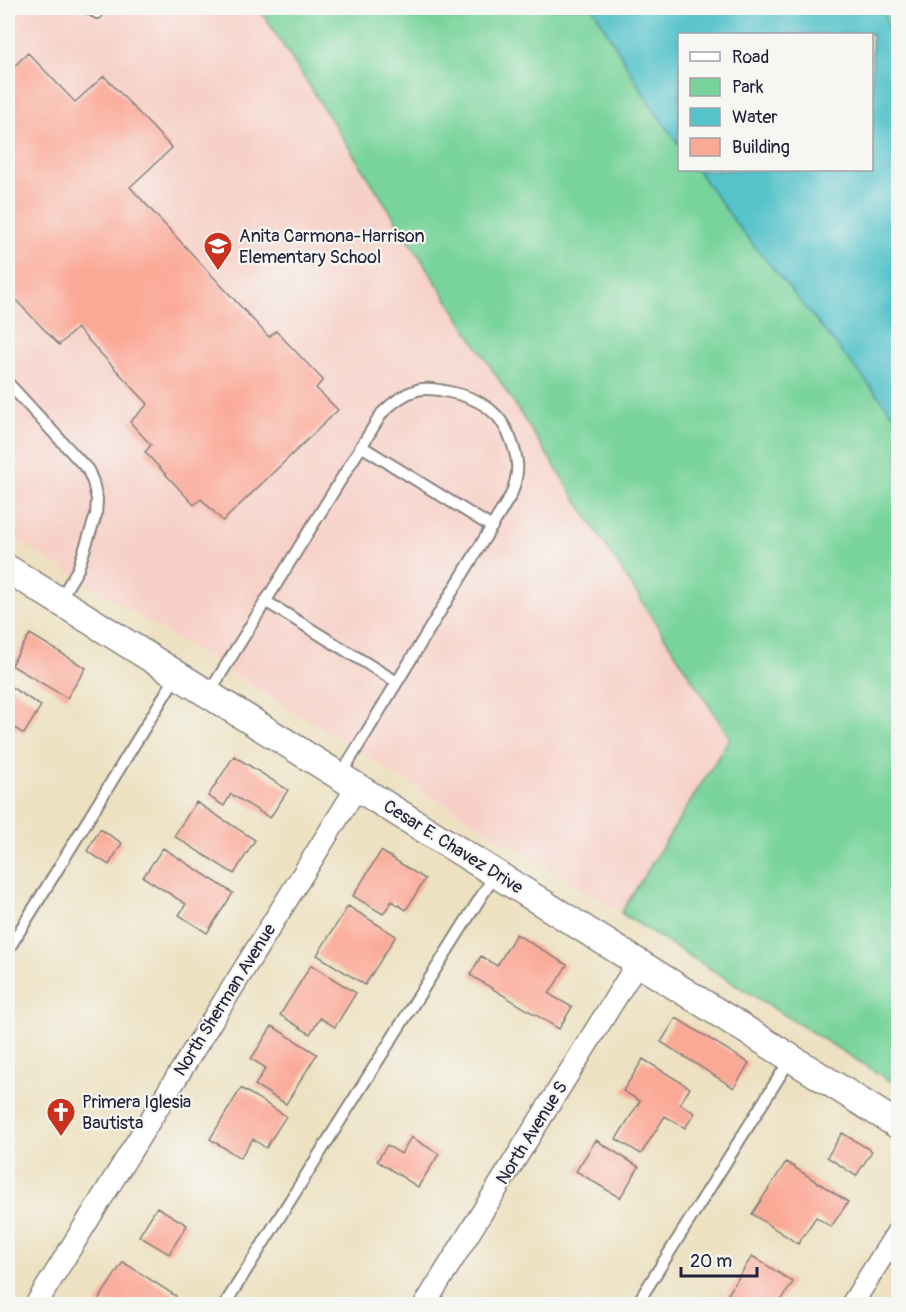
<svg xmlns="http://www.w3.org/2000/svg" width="906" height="1312" font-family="Pangolin,sans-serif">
	<rect width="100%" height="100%" fill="#f6f6f2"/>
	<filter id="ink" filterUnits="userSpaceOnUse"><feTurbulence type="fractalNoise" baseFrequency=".0167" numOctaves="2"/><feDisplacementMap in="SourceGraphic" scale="12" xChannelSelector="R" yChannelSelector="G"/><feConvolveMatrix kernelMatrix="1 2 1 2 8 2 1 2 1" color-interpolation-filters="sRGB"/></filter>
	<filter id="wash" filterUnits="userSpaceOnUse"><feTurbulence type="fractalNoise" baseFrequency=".008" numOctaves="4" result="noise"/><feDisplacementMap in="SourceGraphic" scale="24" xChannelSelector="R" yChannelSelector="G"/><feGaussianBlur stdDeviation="1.35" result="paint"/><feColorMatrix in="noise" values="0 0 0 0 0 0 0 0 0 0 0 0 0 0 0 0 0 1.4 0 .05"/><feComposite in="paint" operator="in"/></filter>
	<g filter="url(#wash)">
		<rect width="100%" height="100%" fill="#ede1c1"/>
		<!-- built -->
		<path fill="#f7d1c8" d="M8,8H259L730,739L621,913L8,535Z"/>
		<!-- green -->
		<path fill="#79d49b" stroke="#4e7b6b" stroke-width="1.5" fill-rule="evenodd" d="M259,8H898V1086L621,913L730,738ZM680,34H872V170H680Z"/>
		<!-- water -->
		<path fill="#55c3ca" stroke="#3c7282" stroke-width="1.5" d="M593,8H884L898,91V420L738,226L697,170H872V34H680L679,145L649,103Z"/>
		<g id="blocks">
			<!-- building -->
			<path fill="#fba997" d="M28,53L75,102L104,76L172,148L130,187L269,337L276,331L323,380L316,388L338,410L223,521L201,499L194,505L145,452L151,445L130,422L148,404L77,328L59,345L8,292V72Z
				M30,634L86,668L67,698L11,665Z
				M8,685L41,706L24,734L8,724Z
				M234,756L288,790L270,818L231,794L224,806L208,796Z
				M196,802L255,840L234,874L174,836Z
				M100,829L122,843L109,865L87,851Z
				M163,848L233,893L207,933L179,915L186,904L143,877Z
				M381,851L425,879L406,910L392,901L383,914L353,896Z
				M348,906L396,936L365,985L317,955Z
				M516,934L567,965L549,994L572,1007L559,1029L470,975L481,956L497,966Z
				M311,965L356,993L335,1027L320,1018L310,1034L280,1015Z
				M676,1018L749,1063L734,1088L661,1042Z
				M272,1026L317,1054L286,1104L255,1085L266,1068L251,1059Z
				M643,1059L690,1088L680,1104L695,1113L685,1128L665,1116L641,1154L616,1139L640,1101L623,1091Z
				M241,1088L286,1116L266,1148L253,1139L240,1158L210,1139Z
				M842,1133L872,1151L856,1176L827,1157Z
				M411,1137L439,1154L418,1187L377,1161L387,1145L401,1154Z
				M596,1140L639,1167L620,1198L576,1171Z
				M786,1162L848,1202L831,1227L816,1217L798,1244L752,1214Z
				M157,1207L187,1225L169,1254L139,1236Z
				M752,1256L793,1282L779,1304H722Z
				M123,1262L176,1296L170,1304H96Z"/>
		</g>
	</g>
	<g filter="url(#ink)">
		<use href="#blocks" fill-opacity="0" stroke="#88827e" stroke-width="1.5"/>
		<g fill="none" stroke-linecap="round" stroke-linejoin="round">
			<!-- service casing -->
			<g stroke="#88827e" stroke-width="14">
				<path id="service" d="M88,8L97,13
					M8,383L88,470L93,482L97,499L96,515L78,569L59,601
					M361,446L492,527
					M265,601L397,682
					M209,693L382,413C392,403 403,394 417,390C427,387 439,390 449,392C465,395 483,402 495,414C502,420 506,429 510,437C519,460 520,472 511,495L340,776
					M8,950L177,675
					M225,1304L496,873
					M637,1304L791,1058"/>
			</g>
			<!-- minor casing -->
			<g stroke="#88827e" stroke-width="24">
				<path id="minor" d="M36,1304L357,787
					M425,1304L638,962
					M852,1304L898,1231"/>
			</g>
			<!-- tertiary casing -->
			<g stroke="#88827e" stroke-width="30">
				<path id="tertiary" d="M8,569L898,1125"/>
			</g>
			<!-- service -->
			<use href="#service" stroke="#fff" stroke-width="10"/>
			<!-- minor -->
			<use href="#minor" stroke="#fff" stroke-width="21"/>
			<!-- tertiary -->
			<use href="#tertiary" stroke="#fff" stroke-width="27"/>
		</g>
	</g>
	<!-- icons -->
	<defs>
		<g id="school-pin" transform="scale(1.5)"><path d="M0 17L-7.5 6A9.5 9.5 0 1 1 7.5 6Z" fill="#c8321e" stroke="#f6f6f2"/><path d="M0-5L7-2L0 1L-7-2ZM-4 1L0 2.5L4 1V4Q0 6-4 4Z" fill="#fff"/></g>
		<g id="church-pin" transform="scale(1.5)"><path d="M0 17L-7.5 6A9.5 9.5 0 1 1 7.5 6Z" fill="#c8321e" stroke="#f6f6f2"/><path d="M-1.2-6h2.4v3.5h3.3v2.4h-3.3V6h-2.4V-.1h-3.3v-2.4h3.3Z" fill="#fff"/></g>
	</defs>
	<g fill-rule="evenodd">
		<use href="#school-pin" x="218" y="246"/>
		<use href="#church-pin" x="61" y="1112"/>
	</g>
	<g text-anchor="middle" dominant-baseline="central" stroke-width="4.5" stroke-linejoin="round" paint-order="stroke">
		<!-- poi labels -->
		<g font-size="18" fill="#22223b" stroke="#f6f6f2" text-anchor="start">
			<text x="239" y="236">Anita Carmona-Harrison<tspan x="239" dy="21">Elementary School</tspan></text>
			<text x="82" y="1102">Primera Iglesia<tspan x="82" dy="21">Bautista</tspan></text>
		</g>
		<!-- street labels -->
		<g font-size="18" fill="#22223b" stroke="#f6f6f2">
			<text transform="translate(453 847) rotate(32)">Cesar E. Chavez Drive</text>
			<text transform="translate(225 1000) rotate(-58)">North Sherman Avenue</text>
			<text transform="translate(532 1133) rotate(-58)">North Avenue S</text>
		</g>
	</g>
	<!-- margin -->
	<rect width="906" height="1312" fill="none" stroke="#f6f6f2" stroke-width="30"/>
	<!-- legend -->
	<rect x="678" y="33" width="195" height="138" fill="#f6f6f2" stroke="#a1a1a9" stroke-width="1.5"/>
	<rect x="690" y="52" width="30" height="9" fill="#ffffff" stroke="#a1a1a9" stroke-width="1.5"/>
	<text x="732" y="63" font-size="18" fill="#22223b">Road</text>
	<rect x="690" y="78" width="30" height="18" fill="#79d49b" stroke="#a1a1a9" stroke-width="1.5"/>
	<text x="732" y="93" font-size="18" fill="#22223b">Park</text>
	<rect x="690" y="108" width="30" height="18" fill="#55c3ca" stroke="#a1a1a9" stroke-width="1.5"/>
	<text x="732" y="123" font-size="18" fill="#22223b">Water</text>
	<rect x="690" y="138" width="30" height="18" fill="#fba997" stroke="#a1a1a9" stroke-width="1.5"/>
	<text x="732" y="153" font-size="18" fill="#22223b">Building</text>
	<!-- scale -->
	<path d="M681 1267v9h76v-9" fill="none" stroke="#22223b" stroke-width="3"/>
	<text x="690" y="1267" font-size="18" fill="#22223b" stroke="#f6f6f2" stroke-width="4.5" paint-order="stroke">20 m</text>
</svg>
